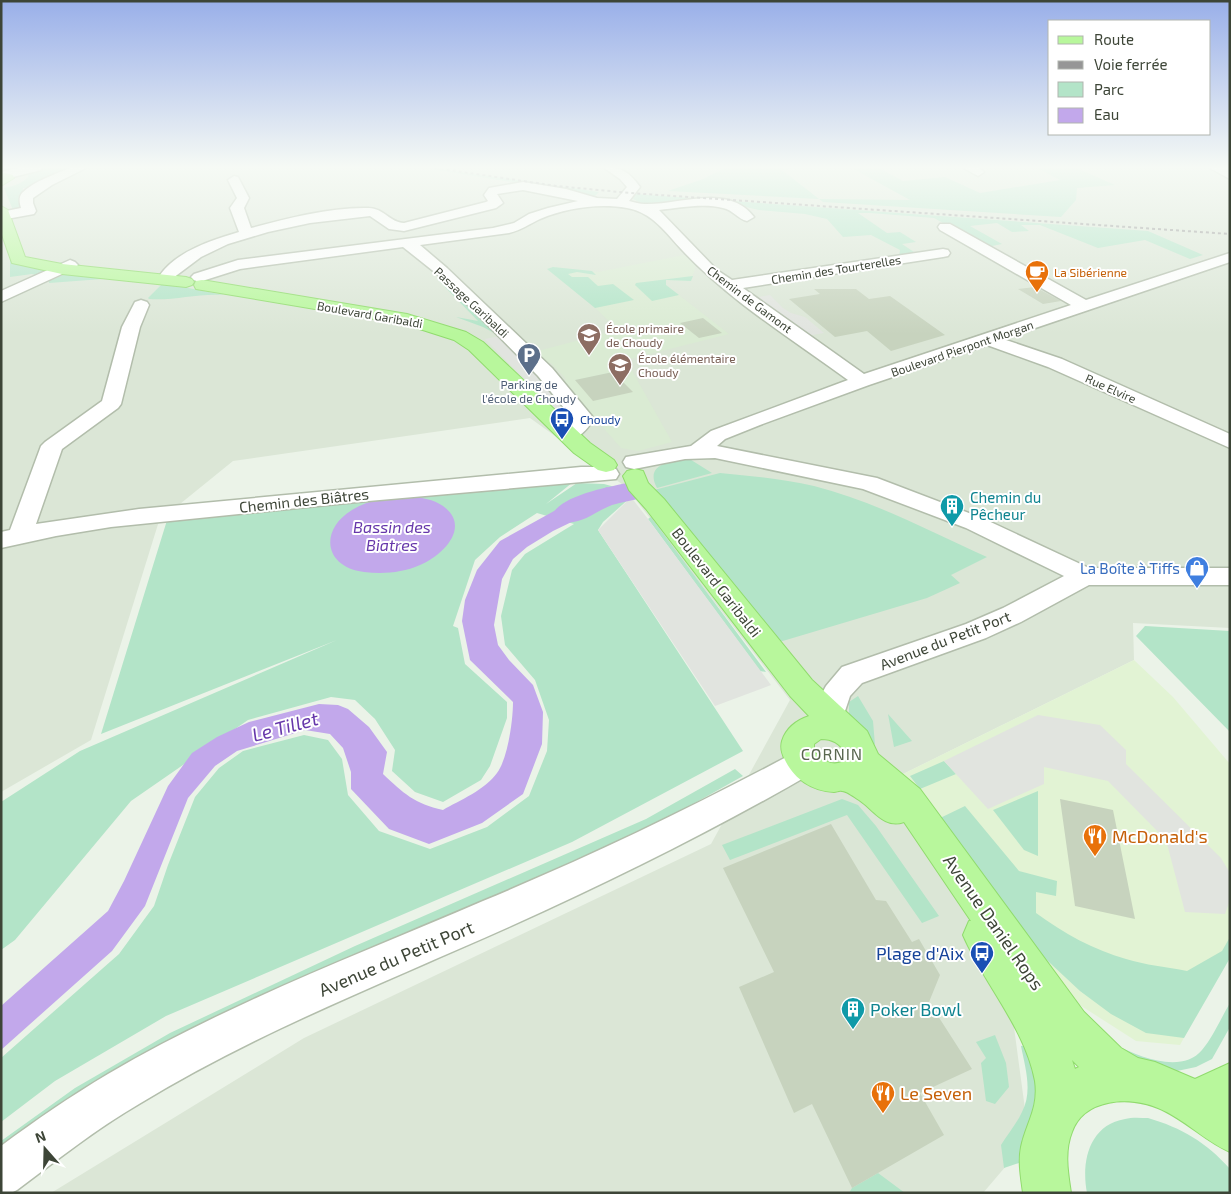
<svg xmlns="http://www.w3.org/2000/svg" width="1231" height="1194" font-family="'Exo 2',sans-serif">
	<rect width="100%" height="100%" fill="#ebf3e8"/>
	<!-- residential -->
	<path fill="#dbe6d6" d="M1,167H1230V628L1133,623L1134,660L901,775L1011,1005L1029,1139L983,1193H51L304,1038L711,844L790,700L626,487L530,418L233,461L159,521L91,740L1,792Z"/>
	<!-- commercial -->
	<path fill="#e2f3d4" d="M1134,660L1173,697L1230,764V952L1180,1045L1136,1041L1061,993L901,775Z"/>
	<!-- education -->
	<path fill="#daebd3" d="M684,255L696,265L691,281L666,280V285L729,334L626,360L672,442L638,451L621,448L564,383L566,379L551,363L544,362L534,352L618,330L588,301L547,269L553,267L598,272Z"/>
	<!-- green -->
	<path fill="#b3e4c8" d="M52,167H76L31,188H23L22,197L24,207L13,210L4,188C14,186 21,184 28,177V174L25,172Z
		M417,167H426L599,192L594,197L550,188Z
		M727,167H805L782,170L819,199L910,200L850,167H877L903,181L945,177L980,193L1060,180L1035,167H1074L1115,185L1077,188L1076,200L1061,217L823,202L819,199L668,191L703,179Z
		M635,194L1148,231L1203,255L1190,259L1145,240L1098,248L1040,225H1021L1029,231L1012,232L997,223L970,226L1002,244L987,247L934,218L870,213H858L887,233L900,232L916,242L902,244L917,254L899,257L900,250L871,235L843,237L827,219L805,214L759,210L733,204H643L633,199Z
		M10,258L46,269L45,273L39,276L32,274L10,277Z
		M553,267L592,271L596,275L577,272L568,274L572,277H588L598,286L613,284L634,300L595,308L547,269Z
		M68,273L116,278L49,283V281Z
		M693,276L691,281L666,280V285L679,295L652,301L635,285L636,283Z
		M443,277L498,335L483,327L456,317L478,321L437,279Z
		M163,283L224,295C198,293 173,301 149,299L148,298Z
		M688,458L712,473L657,488C644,464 671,461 688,458Z
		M720,473C752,476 783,479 814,486C874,501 931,532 987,557L951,575L960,583L927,598L776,643L654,490Z
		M578,478L546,504L577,483L604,484L626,490L631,497L603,522L598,530L743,751L572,842L166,1016L55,1081L1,1122V1058L119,954L154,906L168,865L195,797L219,768L243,751L304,735L328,740L342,759L348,795L379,831L430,849L487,827L529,796L547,751L549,720L535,680L505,645L501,616L512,570L525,554L574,524L537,513L500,537L475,560L453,626L458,628L465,664L507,702V718L490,766L481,780L443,802L415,792L392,771L395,750L375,719L355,700L331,697L248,720L131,801L15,940L1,950V802L80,751L337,640L101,734L168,517Z
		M651,517L766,672L760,671L648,519Z
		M1145,626L1230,631V732L1136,636Z
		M858,696L873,721L875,745L849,714V702Z
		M888,714L912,741L894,747Z
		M944,761L956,774L920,789L910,776Z
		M735,769L743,776L652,827L1,1154V1141L75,1088L170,1033L355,946L646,819Z
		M1038,791V856L1024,850L993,810Z
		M842,799L858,805L876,826L939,916L922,923L847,815L730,860L722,845Z
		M965,806L1019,871L1057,881L1056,896L1036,892V913C1063,933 1094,950 1126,959C1145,965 1167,967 1187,971L1222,951L1230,937V958L1184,1038L1146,1033L1111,1014L1080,991L1021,936L936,820Z
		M1230,1003V1027L1212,1059L1196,1067L1177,1071L1151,1068L1129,1062L1116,1045C1139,1057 1182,1074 1202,1050C1213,1037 1221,1018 1230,1003Z
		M995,1035L1006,1063L1009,1087L995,1104L986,1101L981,1063L986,1058L976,1042Z
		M1031,1045L1038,1077V1107L1028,1160L1004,1168L1001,1145C1008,1134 1017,1123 1022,1112C1033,1091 1025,1067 1021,1046Z
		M1148,1118C1182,1128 1206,1142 1230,1169V1193H1087C1081,1162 1089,1125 1125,1119C1132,1117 1141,1118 1148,1118Z
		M878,1173L905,1193H849L852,1188Z"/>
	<!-- parking -->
	<path fill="#e1e4df" d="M770,295L783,308L791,313L805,317L824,333L807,336L753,298Z
		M500,336L572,413L561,416L485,339Z
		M631,497L648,519L771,685L715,706L598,530Z
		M1038,715L1100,725L1126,750V764L1221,858L1230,873V900L1225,914L1185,912L1166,840L1108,781L1044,767V784L988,809L944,761Z"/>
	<!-- water -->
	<path fill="#c2a8eb" d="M607,487L619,499L553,531L527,547L513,559L502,579L494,625L498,645L509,660L533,685L543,712L542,744L523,794L482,823L429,844L389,829L351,789V772L343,748L330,734L305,730L237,751L215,766L188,798L145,906L112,951L1,1050V1006L108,911L124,881L168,786L192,753L217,737L249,722L319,704L338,705L348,709L369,727L387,752L383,774C403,793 415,804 443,810C460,800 485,790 497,773C508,758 513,720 513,702L470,660L462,621L465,600L477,570L500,541L565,505Z
		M410,496C422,498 433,499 443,506C472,527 442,556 420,565C402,573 383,574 364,572C324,567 319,530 352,510C370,499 390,497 410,496Z"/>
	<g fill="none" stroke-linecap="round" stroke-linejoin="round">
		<!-- river -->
		<path fill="#c2a8eb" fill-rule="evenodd" d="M632,482L643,484L648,491L643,498C633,500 622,502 612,505C591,513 581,527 557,521L552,514C565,494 609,487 632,482Z"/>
	</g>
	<!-- building -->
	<path fill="#c7d3be" d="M1035,287L1061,301L1043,304L1018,289Z
		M814,289H856L869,299L890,296L945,335L891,351L867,331L835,337L789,299L820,294Z
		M703,318L722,333L699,338L680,323Z
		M613,372L633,392L593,401L575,380Z
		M1060,799L1113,810L1135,919L1075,906Z
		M831,824L876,900L886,901L912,942L919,939L940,975L929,1002L972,1069L920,1093L944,1135L852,1188L812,1104L794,1113L739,987L774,972L723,868Z"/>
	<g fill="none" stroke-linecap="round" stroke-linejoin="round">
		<!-- minor casing -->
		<g stroke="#b2bdab" stroke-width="3">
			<path id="minor" d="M22,167H43L41,170L1,180V172Z
				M72,167H88L52,185L33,198V203L36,211L34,214L1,220V212L21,208C20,204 18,198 22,193C34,181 56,174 72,167Z
				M603,167C622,167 629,172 640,187L629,201C634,202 640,204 645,204C678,205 729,183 754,217L747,221C738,219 733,210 723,208C703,203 679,208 659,210L717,270L732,280L943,249L948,250L950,253L948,256L943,257L743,288L864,374L1071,305L940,230L938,227L940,224H950L1086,300L1230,253V262L1003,339L1062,359L1230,434V448L1048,367L987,345L869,385L760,425L725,439L717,446L877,478L982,518L1089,568H1230V585H1089L1021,622L986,638L862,683L850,696L840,726L829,730L818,726L814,718L819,699L826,686L842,667L966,624L1003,608L1064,576L966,528L863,489L715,458L685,459L634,469L626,467L623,462L626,457L691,446L711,431L848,380C792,339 730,301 683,251C666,233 652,212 627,208C599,203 566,208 540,219C529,224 522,230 509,233L420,245L447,268L552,368L591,415L594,419C586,431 576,443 561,439L558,435L573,419L538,376L437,274L403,247L240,269L199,282L194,280L191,277L194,274L238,260L493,228L514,223L529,214L548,208L578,201L523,190L497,194L503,203L496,208L404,231L389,229L370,216L310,223L268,232L228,244L201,257L173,278H163L160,275C177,251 212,240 239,232L230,208L237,198L228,180L234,176L238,177L249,198L244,208L251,228C289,218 330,207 369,208C383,208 391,223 404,223L486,202L488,201L484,195L489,188L523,182L566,189L597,198L617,199L627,187L620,179Z
				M962,167H978L984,172L978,176Z
				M1208,167H1224L1230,170V179Z
				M70,260L75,262L78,265L75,268L1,302V291Z
				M141,300L147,302L149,305L140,327L121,404L118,408L62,449L36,524L139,509L581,467H608L616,469L619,474L616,479L357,502L111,527L56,536L1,548V532L10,530L41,446L45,442L102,401L122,327L135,302Z
				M803,750L814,754L819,763L814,772C716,829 615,879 511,926C386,982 257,1032 139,1104C96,1129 57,1160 17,1190L11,1193H1V1146C36,1120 71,1096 108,1074C227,1004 357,955 483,901C589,857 691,808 792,754Z"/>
		</g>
		<!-- major casing -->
		<g stroke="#90db6d" stroke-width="2">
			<path id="major" d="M1,172L13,175L14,178L1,186Z
				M1,206L8,210L25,257L62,264L186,277L192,279L194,282L192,285L186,287L62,274L12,263L1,232Z
				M202,280L407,314L466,332L483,342L590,443L614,460L617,465L614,470L606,472L598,470L574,453L469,350L454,340L404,324L196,289L194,285L196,281Z
				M635,469L643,471L648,483L664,499L812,680L867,731L878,754L920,789L1084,1012L1121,1048L1138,1058L1155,1062L1195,1079L1230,1063V1152C1204,1141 1185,1119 1158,1108C1130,1096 1084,1098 1072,1132C1064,1152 1068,1173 1071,1193H1023C1021,1178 1018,1162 1021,1147C1026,1123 1039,1108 1035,1081C1025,1028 984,984 963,935L969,921H971L904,822C884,829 874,810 859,800C854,797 847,791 842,791C839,790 837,792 834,792C812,791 794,779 785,760C782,754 780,748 782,741C786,728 797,720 809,716L790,696L646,509L629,490L623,476L627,471ZM821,739C832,739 840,743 845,753L844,761C832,767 824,761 814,752V744ZM1072,1060L1079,1067L1075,1069Z"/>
		</g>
		<!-- minor -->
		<use href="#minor" fill="#fff" fill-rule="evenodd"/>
		<!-- major -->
		<use href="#major" fill="#b8f79c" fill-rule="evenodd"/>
		<!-- rail -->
		<path stroke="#969696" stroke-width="2" stroke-dasharray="3 3" stroke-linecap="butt" d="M429,167L557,186L630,193L1230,234"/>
	</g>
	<!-- sky -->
	<linearGradient id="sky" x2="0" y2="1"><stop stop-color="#99afe9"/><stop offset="0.5" stop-color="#f6faf5"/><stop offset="1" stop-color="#f6faf5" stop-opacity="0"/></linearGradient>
	<rect width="1231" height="334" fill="url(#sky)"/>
	<!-- icons -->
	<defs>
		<g id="cafe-pin" transform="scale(1.25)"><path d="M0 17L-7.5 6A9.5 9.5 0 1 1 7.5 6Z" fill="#e8710a" stroke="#fff"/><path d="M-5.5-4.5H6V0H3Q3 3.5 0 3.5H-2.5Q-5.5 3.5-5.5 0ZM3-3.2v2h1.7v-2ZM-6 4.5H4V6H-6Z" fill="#fff"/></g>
		<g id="school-pin" transform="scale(1.25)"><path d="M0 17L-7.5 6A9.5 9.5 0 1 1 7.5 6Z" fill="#8d6e63" stroke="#fff"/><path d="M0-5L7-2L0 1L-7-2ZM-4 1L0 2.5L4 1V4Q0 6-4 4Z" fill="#fff"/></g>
		<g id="parking-pin" transform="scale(1.25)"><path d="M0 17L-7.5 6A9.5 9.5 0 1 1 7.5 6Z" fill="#5c6f8a" stroke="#fff"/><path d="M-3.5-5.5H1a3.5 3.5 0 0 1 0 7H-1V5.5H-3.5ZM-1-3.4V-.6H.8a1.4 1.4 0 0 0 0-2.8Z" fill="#fff"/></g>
		<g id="bus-pin" transform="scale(1.25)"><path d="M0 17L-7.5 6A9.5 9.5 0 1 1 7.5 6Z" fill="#1a4fb4" stroke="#fff"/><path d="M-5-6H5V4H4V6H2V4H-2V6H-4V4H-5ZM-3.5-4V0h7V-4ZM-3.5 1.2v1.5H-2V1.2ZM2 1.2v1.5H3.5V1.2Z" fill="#fff"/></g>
		<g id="building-pin" transform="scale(1.25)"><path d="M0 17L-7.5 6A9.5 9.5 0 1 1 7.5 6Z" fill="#0f9aa8" stroke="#fff"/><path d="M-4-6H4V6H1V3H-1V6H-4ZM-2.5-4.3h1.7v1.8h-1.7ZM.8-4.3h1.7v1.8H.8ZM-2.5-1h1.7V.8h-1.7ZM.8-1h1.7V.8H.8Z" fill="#fff"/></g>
		<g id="shop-pin" transform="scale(1.25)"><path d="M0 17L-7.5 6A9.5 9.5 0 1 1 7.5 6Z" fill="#3f7fe0" stroke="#fff"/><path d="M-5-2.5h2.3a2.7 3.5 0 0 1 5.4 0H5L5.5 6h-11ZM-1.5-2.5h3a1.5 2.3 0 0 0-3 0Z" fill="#fff"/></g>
		<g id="restaurant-pin" transform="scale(1.25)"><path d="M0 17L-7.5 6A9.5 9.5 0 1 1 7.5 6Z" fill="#e8710a" stroke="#fff"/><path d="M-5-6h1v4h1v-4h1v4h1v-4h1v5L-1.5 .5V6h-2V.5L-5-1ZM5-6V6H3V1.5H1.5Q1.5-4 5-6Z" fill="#fff"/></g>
	</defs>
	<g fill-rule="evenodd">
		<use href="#cafe-pin" x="1037" y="272"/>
		<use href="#school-pin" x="589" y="335"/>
		<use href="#parking-pin" x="529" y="355"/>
		<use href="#school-pin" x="620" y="365"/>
		<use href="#bus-pin" x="562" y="419"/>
		<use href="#building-pin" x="952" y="506"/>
		<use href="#shop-pin" x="1197" y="568"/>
		<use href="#restaurant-pin" x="1095" y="836"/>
		<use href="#bus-pin" x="982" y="953"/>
		<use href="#building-pin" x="853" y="1009"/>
		<use href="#restaurant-pin" x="883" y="1093"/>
	</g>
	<g text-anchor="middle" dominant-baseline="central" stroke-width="4" stroke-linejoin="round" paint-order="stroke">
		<!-- far-street labels -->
		<g font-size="12" fill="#3d4537" stroke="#fff">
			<text transform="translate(836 269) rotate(-9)">Chemin des Tourterelles</text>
			<text transform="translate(750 299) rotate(37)">Chemin de Gamont</text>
			<text transform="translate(472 302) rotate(43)">Passage Garibaldi</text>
			<text transform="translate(370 314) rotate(10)">Boulevard Garibaldi</text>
			<text transform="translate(962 348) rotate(-19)">Boulevard Pierpont Morgan</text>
			<text transform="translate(1111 388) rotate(24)">Rue Elvire</text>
		</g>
		<!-- far-food labels -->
		<g font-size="12" fill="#c56008" stroke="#fff" text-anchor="start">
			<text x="1054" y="272">La Sibérienne</text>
		</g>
		<!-- far-education labels -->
		<g font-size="12" fill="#785e54" stroke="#fff" text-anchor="start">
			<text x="606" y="328">École primaire<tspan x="606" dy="14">de Choudy</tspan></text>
			<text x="638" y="358">École élémentaire<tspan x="638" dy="14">Choudy</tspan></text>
		</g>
		<!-- far-service labels -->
		<g font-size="12" fill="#4e5e75" stroke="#fff">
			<text x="529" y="384">Parking de<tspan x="529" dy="14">l'école de Choudy</tspan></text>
		</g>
		<!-- far-transit labels -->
		<g font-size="12" fill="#164399" stroke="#fff" text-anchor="start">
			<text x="580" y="419">Choudy</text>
		</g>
		<!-- culture labels -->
		<g font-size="15" fill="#0d838f" stroke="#fff" text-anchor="start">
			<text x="970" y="497">Chemin du<tspan x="970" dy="17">Pêcheur</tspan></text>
		</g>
		<!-- street labels -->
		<g font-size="15" fill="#3d4537" stroke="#fff">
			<text transform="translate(304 500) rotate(-6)">Chemin des Biâtres</text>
			<text transform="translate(717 582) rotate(52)">Boulevard Garibaldi</text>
			<text transform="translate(945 640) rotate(-21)">Avenue du Petit Port</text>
		</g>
		<!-- shop labels -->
		<g font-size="15" fill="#366cbe" stroke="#fff" text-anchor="end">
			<text x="1180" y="568">La Boîte à Tiffs</text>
		</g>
		<!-- water labels -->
		<g font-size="16" font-style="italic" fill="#6637aa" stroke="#fff">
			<text x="392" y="526">Bassin des<tspan x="392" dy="18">Biatres</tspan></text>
		</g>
		<!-- neighbourhood labels -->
		<g font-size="16" letter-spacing="1" fill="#59674f" stroke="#fff">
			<text x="832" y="753">CORNIN</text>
		</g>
		<!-- near-food labels -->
		<g font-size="18" fill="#c56008" stroke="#fff" text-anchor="start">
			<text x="1112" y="836">McDonald's</text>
			<text x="900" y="1093">Le Seven</text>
		</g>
		<!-- near-street labels -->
		<g font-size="18" fill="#3d4537" stroke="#fff">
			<text transform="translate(994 922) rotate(55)">Avenue Daniel Rops</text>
			<text transform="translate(396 958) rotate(-23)">Avenue du Petit Port</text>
		</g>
		<!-- near-transit labels -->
		<g font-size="18" fill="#164399" stroke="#fff" text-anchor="end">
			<text x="964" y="953">Plage d'Aix</text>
		</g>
		<!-- near-culture labels -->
		<g font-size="18" fill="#0d838f" stroke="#fff" text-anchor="start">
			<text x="870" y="1009">Poker Bowl</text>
		</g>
		<!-- near-water labels -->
		<g font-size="19" font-style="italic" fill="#6637aa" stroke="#fff">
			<text transform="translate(285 726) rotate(-15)">Le Tillet</text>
		</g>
	</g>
	<!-- border -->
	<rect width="1231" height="1194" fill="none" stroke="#3d4537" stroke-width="5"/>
	<!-- legend -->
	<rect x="1048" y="20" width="162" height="115" fill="#ffffff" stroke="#b1b5af"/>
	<rect x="1058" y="36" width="25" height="8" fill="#b8f79c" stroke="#b1b5af"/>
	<text x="1094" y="45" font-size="15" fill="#3d4537">Route</text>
	<rect x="1058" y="61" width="25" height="8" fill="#969696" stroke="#b1b5af"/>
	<text x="1094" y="70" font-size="15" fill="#3d4537">Voie ferrée</text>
	<rect x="1058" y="82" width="25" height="15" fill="#b3e4c8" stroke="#b1b5af"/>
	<text x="1094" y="95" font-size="15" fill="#3d4537">Parc</text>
	<rect x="1058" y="108" width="25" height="15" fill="#c2a8eb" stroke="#b1b5af"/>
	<text x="1094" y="120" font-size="15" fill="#3d4537">Eau</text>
	<!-- north arrow -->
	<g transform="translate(45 1149) rotate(340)" stroke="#ffffff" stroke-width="4" paint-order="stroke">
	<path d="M0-4L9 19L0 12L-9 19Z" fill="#3d4537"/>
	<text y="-8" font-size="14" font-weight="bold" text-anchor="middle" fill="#3d4537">N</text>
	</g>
</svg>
